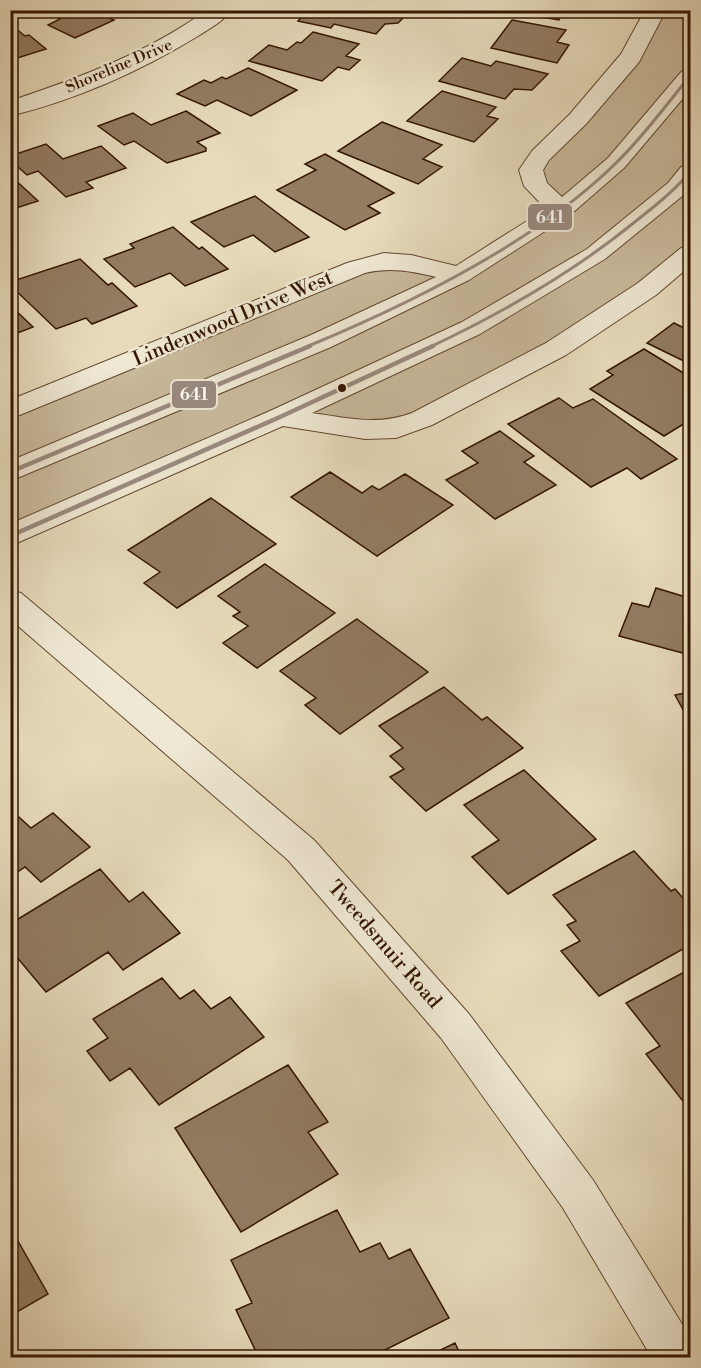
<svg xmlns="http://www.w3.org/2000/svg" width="701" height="1368" font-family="'Libre Bodoni',serif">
	<rect width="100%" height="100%" fill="#e7dbbb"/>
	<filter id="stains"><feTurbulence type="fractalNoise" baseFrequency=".00333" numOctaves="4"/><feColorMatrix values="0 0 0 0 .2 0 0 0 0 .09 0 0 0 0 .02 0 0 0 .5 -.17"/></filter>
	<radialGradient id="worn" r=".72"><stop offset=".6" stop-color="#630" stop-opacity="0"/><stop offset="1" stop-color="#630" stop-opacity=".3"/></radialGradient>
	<!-- green -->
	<path fill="#c9ba9c" stroke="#7f684f" stroke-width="1.5" d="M656,11H690V253L647,289L396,429L280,417L11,536V410L384,261L461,275L561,211L531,170Z"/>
	<!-- building -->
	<path fill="#927c62" stroke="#351602" stroke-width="1.5" d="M42,10H107L100,14L114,20L75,38L48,25L60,19Z
		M308,10H400L397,13L403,18L398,23L385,24L376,34L334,24L331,28L298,21Z
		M512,10H563L559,20L511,12Z
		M512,20L566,30L557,42L569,45L557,63L491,48Z
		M10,24L25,36L29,35L46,49L11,60Z
		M313,32L359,44L346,56L360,60L349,70L338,67L322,81L249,61L269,45L287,50L297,42L301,43Z
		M462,58L491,66L496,61L548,74L532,90L514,89L505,99L439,81Z
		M248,68L297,90L251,116L217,100L205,106L177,94L204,80L211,83L222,77L226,79Z
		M442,91L496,107L487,116L498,119L474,142L407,121Z
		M186,111L220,133L197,142L206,148V151L167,163L134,141L124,145L98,126L133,113L151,125Z
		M382,122L442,145L423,159L442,167L418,184L338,151Z
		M46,144L63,159L101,146L126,168L86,182L93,188L66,197L38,171L27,175L10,160V156Z
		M325,154L394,193L368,206L380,213L345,230L277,190L316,170L305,164Z
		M12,177L38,201L10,210V178Z
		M255,196L309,237L275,252L253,235L224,247L191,222Z
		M173,227L199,249L202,247L228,269L185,286L170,273L135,287L104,259L134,248L130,244Z
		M80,259L108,285L112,283L137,306L92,324L86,318L56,329L10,285V282Z
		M10,305L33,327L10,336Z
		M674,323L690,331V364L647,343Z
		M644,349L690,377V420L664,436L590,389L613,375L607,371Z
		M559,398L573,408L593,399L677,459L641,479L627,468L591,487L508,424Z
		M500,431L534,456L524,462L556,485L495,519L446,480L478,463L462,451Z
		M330,472L362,493L372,486L379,490L405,474L453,505L377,556L291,497Z
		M211,498L276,544L177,608L144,583L160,572L128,550Z
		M265,564L335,613L257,668L223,643L248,626L233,616L240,612L218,596Z
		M656,588L686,597L690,589V655L619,636L632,603L649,607Z
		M357,619L428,672L340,734L305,705L316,698L280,671Z
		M444,687L482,720L487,717L523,748L426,811L390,777L404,769L390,756L403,748L379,726Z
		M690,692V722L675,695Z
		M524,770L596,839L508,894L472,857L499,840L464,805Z
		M10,809L31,828L53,813L90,847L41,882L25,867L10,877Z
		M634,851L671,891L675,889L690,906V945L599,996L561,951L580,941L567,925L576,921L553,895Z
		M100,869L129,902L143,892L180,933L123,970L108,952L46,992L10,949V924Z
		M690,969V1102L686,1105L646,1054L660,1046L626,1003Z
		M162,978L180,999L194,990L211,1009L230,997L264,1037L159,1105L130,1068L110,1081L87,1051L108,1038L93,1019Z
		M288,1065L328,1122L308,1132L338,1174L241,1232L175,1128Z
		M337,1210L360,1252L380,1243L389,1259L410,1249L449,1318L369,1358H259L236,1310L252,1303L231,1260Z
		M10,1227L48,1294L10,1316Z
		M455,1343L462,1358H424Z"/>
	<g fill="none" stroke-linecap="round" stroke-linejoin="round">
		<!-- minor casing -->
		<g stroke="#624730" stroke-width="2">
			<path id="minor" d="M207,10H231C224,21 209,29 198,36C141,71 75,100 10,116V101C79,78 147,53 207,10Z
				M645,10H666L639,62L586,124L549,160L543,170L547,183L562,197L608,158L682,71L690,69V90L624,168L570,215L469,280L331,347L10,481V461L311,335L436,277C411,271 390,267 365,273L10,419V400L347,263L384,253L411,255L456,266L546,209L524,186L519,170L532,151L570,114L621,54Z
				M690,165V187L686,193L605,259L480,334L312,413C348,418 377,426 412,413L546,343L638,283L681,248L690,245V266L656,295L566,355L432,425L396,438L365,439L283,426L10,546V524L270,411L462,322L587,249L668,183L681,167Z
				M10,590L21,593L314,840L469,1014L593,1180L690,1337V1358H652L563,1208L441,1038L288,860L10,619Z"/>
		</g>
		<!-- minor -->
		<use href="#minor" fill="#efe8d3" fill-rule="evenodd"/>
		<!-- bus-1-far1 casing -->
		<g stroke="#efe8d3" stroke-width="6">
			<path id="bus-1-far1" d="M306,347C410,304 535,243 616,163C643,137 666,105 690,76
				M430,347C502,313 574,272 636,221C655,206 674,191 690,172"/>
		</g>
		<!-- bus-1 casing -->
		<g stroke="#efe8d3" stroke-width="9">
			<path id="bus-1" d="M10,472L310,346
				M10,536L280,417L433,346"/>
		</g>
		<!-- bus-1-far1 -->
		<use href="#bus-1-far1" stroke="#9a8a80" stroke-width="3"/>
		<!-- bus-1 -->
		<use href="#bus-1" stroke="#9a8a80" stroke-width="4.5"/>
	</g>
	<!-- markers -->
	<circle fill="#351602" stroke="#efe8d3" stroke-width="2" cx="342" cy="388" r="5"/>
	<g text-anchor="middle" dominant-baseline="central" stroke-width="5" stroke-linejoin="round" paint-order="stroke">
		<!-- far-street labels -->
		<g font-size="16" fill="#351602" stroke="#efe8d3">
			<text transform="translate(119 66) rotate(-23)">Shoreline Drive</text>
		</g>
		<!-- street labels -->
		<g font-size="20" fill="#351602" stroke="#efe8d3">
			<text transform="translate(233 319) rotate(-23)">Lindenwood Drive West</text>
			<text transform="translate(384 945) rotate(49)">Tweedsmuir Road</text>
		</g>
	</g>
	<g stroke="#efe8d3" stroke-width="2">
		<rect x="527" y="203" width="46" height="28" rx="6" fill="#9a8a80"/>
		<rect x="171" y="380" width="46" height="29" rx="6" fill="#9a8a80"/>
	</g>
	<g font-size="16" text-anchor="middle" font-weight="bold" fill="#fff">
		<text x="550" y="223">641</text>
		<text x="194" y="400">641</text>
	</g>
	<!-- margin -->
	<rect width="701" height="1368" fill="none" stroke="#e7dbbb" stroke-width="36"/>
	<rect x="12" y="12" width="677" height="1344" fill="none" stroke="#351602" stroke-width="3"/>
	<rect x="18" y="18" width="665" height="1332" fill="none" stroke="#351602" stroke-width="1.5"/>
	<rect width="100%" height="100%" filter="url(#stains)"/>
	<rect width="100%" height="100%" fill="url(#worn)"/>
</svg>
